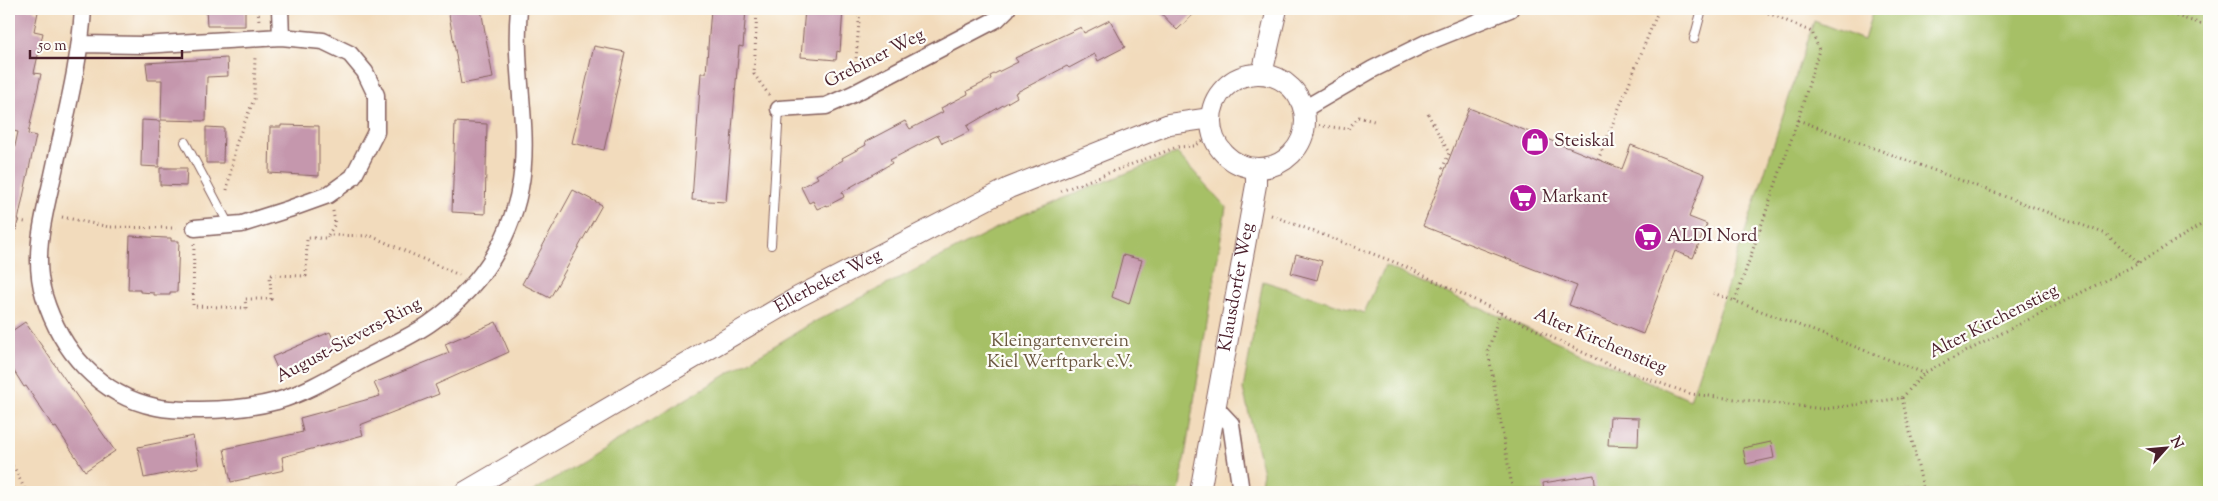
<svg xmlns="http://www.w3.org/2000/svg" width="2218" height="501" font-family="'Sorts Mill Goudy',serif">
	<rect width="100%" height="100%" fill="#fdfcf7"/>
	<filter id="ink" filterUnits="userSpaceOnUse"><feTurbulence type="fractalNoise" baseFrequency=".02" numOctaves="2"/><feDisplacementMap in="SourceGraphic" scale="10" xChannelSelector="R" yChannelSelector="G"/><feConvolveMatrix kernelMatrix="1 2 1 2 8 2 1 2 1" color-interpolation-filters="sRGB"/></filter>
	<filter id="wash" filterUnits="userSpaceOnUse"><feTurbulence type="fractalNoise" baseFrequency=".0096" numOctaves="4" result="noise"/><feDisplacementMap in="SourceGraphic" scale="20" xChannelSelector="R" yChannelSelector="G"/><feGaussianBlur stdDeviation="1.12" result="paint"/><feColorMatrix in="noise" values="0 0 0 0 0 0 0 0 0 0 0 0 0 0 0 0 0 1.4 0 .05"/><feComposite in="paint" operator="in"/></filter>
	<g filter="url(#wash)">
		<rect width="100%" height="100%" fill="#f2dbbc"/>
		<!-- green -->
		<path fill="#a6c066" stroke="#787048" d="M1873,9H2209V492H1259L1263,473L1243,389L1263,281L1364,313L1385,266L1690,400L1814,21L1864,40Z
			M1177,153L1226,207L1179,492H532L812,323L1022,215Z"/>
		<g id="blocks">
			<!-- building -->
			<path fill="#c597ad" d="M9,9H34V11L38,12L34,31L43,33L34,73L41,74L28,134L36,136L16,230L9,229V173L18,132L9,130Z
				M206,9H245V26H207Z
				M448,9H481L493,78L461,84Z
				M711,9H746L743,47L739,46L726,202L692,200L701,73H706Z
				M805,9H843L840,52L837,51L836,60L801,57Z
				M1157,9H1199L1177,30Z
				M1110,20L1125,47L1098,61L1095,54L1069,68L1067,66L1015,93L1017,97L967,126L970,131L952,140L951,139L942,143L938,135L890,160L892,163L842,192L844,197L827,206L826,205L817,209L813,201L809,203L801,187L818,178L816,175L843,160L842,158L866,145L865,142L905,121L910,129L943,112L941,108L968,94L967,91L991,79L990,76L1018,62L1015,58L1081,27L1084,33Z
				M594,46L625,52L604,150L572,143Z
				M227,58L228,76L207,77L206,121L161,120L162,80H148L146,63Z
				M1469,108L1622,169L1631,145L1705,174L1689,217L1707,224L1693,258L1675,251L1643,334L1569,305L1577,286L1423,226Z
				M142,120L160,121L159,167L141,166Z
				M455,122L487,124L485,214L452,212Z
				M281,125L319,126V176L269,173L270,127H281Z
				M206,127L224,128L223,163H206Z
				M160,168H187L186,186L160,185Z
				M573,190L602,205L550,298L522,284Z
				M130,236L166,238H171V241H179L177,292H170V295H154V293L140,292V290H128Z
				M1296,254L1322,261L1317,280L1291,273Z
				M1123,255L1142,260L1129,304L1112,297Z
				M25,322L115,451L85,471L56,427L54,428L26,386L24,387L9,363V333Z
				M496,322L509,352L435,385L439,394L360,425L363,435L282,457L284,470L231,482L224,449L303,432L300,418L380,396L374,383L449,353L445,344Z
				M330,332L338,350L280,375L272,357Z
				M1610,417L1639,418L1638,446L1608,445Z
				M193,436L199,467L144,478L138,447Z
				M1771,442L1774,458L1746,464L1743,448Z
				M1594,475L1596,492H1544L1543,483Z"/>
		</g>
	</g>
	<g filter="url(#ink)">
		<use href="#blocks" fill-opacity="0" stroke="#85615e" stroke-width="1"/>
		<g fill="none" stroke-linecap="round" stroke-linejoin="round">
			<!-- service casing -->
			<g stroke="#85615e" stroke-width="10">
				<path id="service" d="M1694,39L1702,9
					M185,142L229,225
					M771,245L779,109"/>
			</g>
			<!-- minor casing -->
			<g stroke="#85615e" stroke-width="19">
				<path id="minor" d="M83,9C80,62 66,114 55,166C46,209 31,253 44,296C61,351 99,395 156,407C170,410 186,410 200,410C226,410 251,408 277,401C308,392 338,373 366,358C387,347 410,337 429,324C457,305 483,277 499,247C545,161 511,96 519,9
					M280,9L281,37
					M81,44L142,45L281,37L323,41L350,54L365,72L376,95V132L353,177L328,195L289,209L242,224L195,228
					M779,109L826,106L853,94L997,19L1007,9
					M1304,109L1373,69L1430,41L1510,9
					M1215,407L1231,424L1240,485L1239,492"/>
			</g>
			<!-- tertiary casing -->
			<g stroke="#85615e" stroke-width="22">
				<g id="tertiary">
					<path d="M1262,74L1277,9"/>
					<circle cx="1258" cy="121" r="47"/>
					<path id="s1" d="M465,492L798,297L1009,188L1169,124L1211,118"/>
					<path id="s2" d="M1200,492L1256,185V168"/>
				</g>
			</g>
			<!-- path -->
			<path stroke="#85615e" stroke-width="3" stroke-dasharray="1 4" stroke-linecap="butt" d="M258,9L259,21
				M757,9L754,74L769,95
				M1759,9L1812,32L1819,50L1798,120L1735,301L1924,373
				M2152,9L2209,26
				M855,73L860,9
				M1428,114L1449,153L1441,172
				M1798,120L2106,234L2139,263
				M1314,125L1348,129L1358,117L1374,121
				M1598,160L1659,9
				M227,190L236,144L254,99L255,56
				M1061,191L1177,147L1194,146L1205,140
				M333,211L335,224L328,235L371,236L459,275
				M1271,215L1402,265L1609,365L1691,394L1825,409L1902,398L1924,373L2139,263L2209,220
				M62,217L109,227L177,228
				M9,219L25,222
				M194,244L193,306L246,308L245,299H271L270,275L306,276L307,238H328V235
				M1713,293L1735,301
				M1500,312L1488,351L1513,492
				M1902,398L1924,492
				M9,462L16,471L26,492"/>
			<!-- service -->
			<use href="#service" stroke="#fff" stroke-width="8"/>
			<!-- minor -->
			<use href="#minor" stroke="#fff" stroke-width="16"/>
			<!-- tertiary -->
			<use href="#tertiary" stroke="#fff" stroke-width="20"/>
		</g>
	</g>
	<!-- icons -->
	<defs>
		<g id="shop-disc" transform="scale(1.4375)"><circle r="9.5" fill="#b5179e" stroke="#fdfcf7"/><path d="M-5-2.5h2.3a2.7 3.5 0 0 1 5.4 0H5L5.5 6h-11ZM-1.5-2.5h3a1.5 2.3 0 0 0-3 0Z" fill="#fff"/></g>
		<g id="supermarket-disc" transform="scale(1.4375)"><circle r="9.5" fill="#b5179e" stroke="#fdfcf7"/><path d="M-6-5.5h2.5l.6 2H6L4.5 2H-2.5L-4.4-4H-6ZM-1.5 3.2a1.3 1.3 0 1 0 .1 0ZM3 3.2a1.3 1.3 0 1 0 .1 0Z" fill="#fff"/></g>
	</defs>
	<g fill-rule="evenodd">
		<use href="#shop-disc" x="1535" y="142"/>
		<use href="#supermarket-disc" x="1523" y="198"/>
		<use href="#supermarket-disc" x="1648" y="237"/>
	</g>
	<g text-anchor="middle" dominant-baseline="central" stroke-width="4.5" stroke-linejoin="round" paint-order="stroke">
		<!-- street labels -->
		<g font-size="18" fill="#4a1f2b" stroke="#fdfcf7">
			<text transform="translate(875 59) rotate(-27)">Grebiner Weg</text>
			<text stroke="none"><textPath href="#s1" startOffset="420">Ellerbeker Weg</textPath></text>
			<text stroke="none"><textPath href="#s2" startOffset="208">Klausdorfer Weg</textPath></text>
			<text transform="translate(1994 322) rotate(-27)">Alter Kirchenstieg</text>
			<text transform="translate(349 341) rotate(-28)">August-Sievers-Ring</text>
			<text transform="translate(1600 342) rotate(23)">Alter Kirchenstieg</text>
		</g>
		<!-- poi labels -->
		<g font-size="18" fill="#4a1f2b" stroke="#fdfcf7" text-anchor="start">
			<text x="1554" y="142">Steiskal</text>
			<text x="1542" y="198">Markant</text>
			<text x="1667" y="237">ALDI Nord</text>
		</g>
		<!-- park labels -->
		<g font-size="18" fill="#6a5740" stroke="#fdfcf7">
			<text x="1060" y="342">Kleingartenverein<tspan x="1060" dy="21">Kiel Werftpark e.V.</tspan></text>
		</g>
	</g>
	<!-- margin -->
	<rect width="2218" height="501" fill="none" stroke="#fdfcf7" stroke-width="30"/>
	<!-- north arrow -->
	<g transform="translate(2166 448) rotate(63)" stroke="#fdfcf7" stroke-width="4" paint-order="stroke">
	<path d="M0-4L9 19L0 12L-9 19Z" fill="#4a1f2b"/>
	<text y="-8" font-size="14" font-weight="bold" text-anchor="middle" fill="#4a1f2b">N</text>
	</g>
	<!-- scale -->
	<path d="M30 50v8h152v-8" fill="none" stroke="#4a1f2b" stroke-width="2.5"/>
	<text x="38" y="50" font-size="15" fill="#4a1f2b" stroke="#fdfcf7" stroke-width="4" paint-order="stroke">50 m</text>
</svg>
